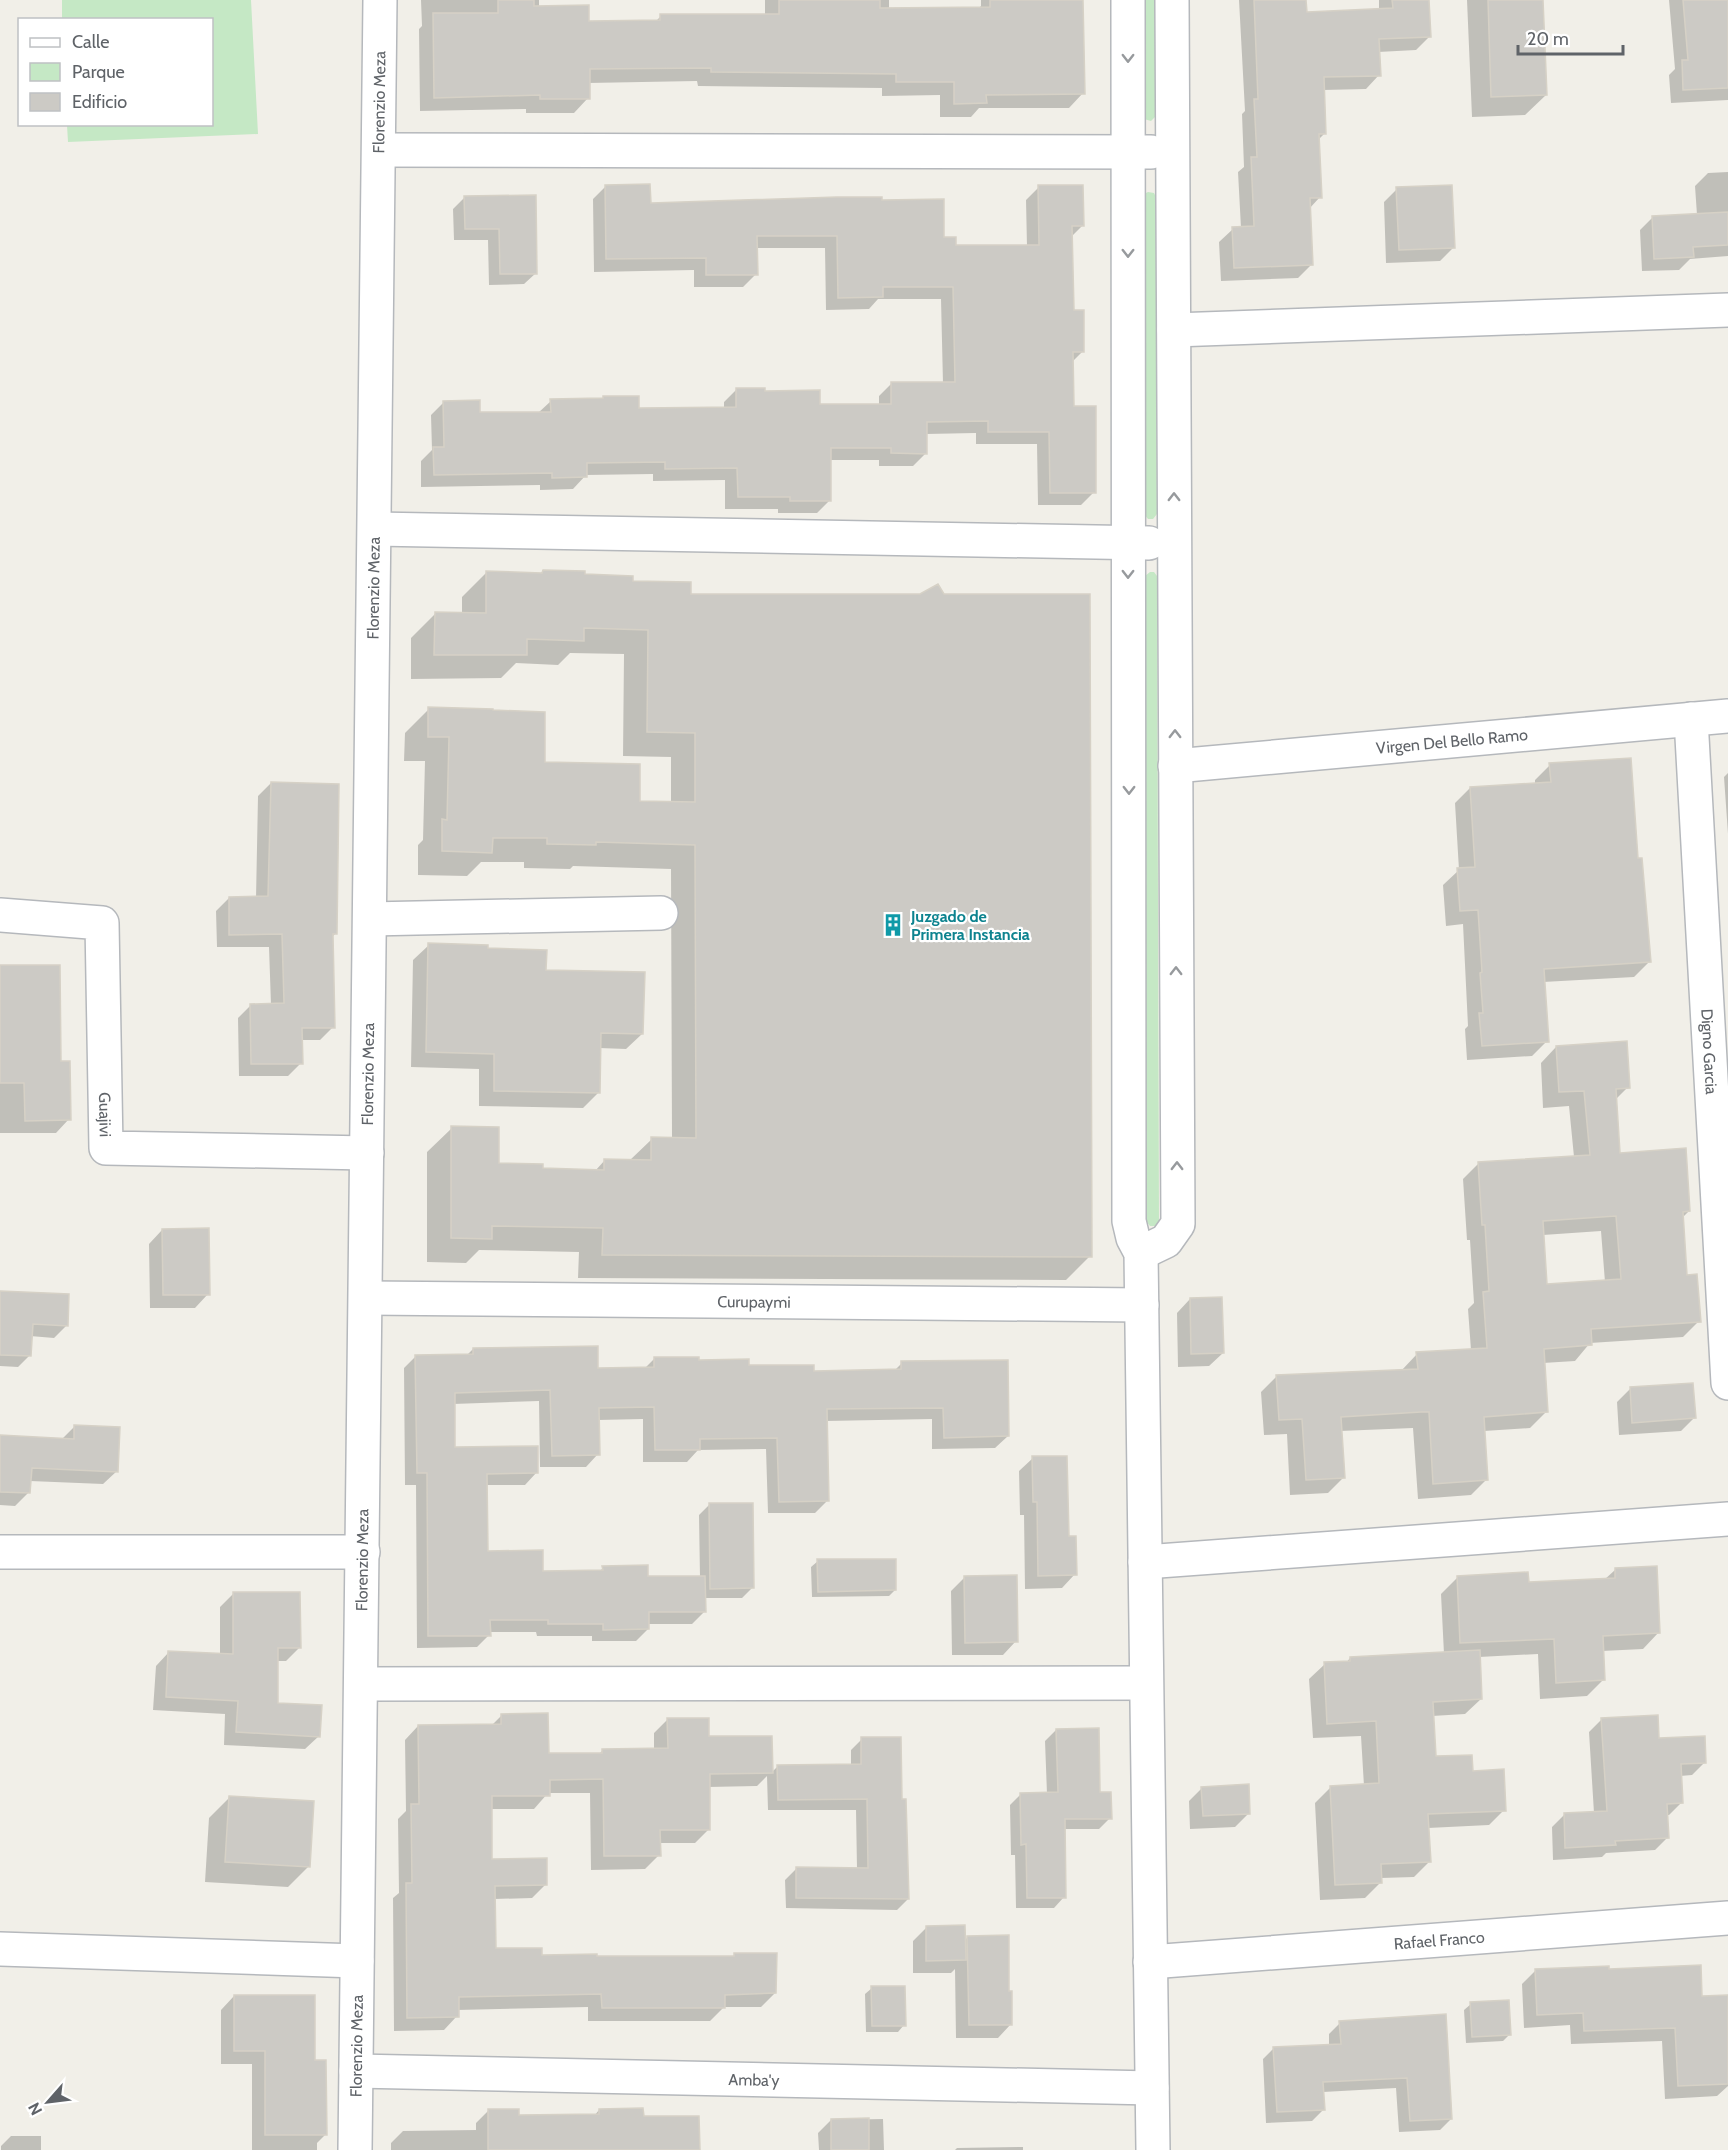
<svg xmlns="http://www.w3.org/2000/svg" width="1728" height="2150" font-family="Cabin,sans-serif">
	<rect width="100%" height="100%" fill="#f1efe8"/>
	<!-- green -->
	<path fill="#c5e8c5" d="M62,0H251L258,134L68,142L67,125L212,124V20L62,19Z
		M1143,0H1155V117L1151,121L1144,119Z
		M1148,192L1154,193L1156,197L1157,514L1153,519H1148L1144,514V194Z
		M1150,572H1154L1157,576L1159,1221L1155,1226H1150L1146,1221L1145,576Z"/>
	<!-- shadow -->
	<path fill="#0003" fill-rule="evenodd" d="M421,0H539V7L588,23L655,22L661,16L765,15V0H889V9H978L981,6V0H1081L1083,93L1069,108H979L971,117H940V95L882,96V88L698,86L697,81L588,83V98L574,113H526V109L420,111L419,29L422,26Z
		M1239,0H1305V13L1379,10V0H1427L1429,37L1416,50L1378,52L1379,75L1366,89L1323,90L1324,134L1318,140L1320,197L1309,209L1311,265L1298,278L1221,281L1219,242L1233,229L1241,228L1238,172L1244,167L1242,114L1245,111Z
		M1467,0H1542L1546,95L1525,115L1472,117Z
		M1669,0H1728V100L1671,103L1669,75L1675,69Z
		M1728,172V256L1690,259L1679,270L1642,271L1640,230L1653,217L1697,215L1695,186L1708,173Z
		M606,186L649,205L880,201L954,246L1027,247L1026,200L1039,187L1083,225L1071,237L1072,312L1083,351L1072,362V407L1094,492L1081,505H1038L1037,444H976V433L926,434V453L913,466H879V460H829L830,500L817,513H778V509H725V480L653,481V474L586,475L573,489L540,490V485L421,487V461L432,450L431,415L444,402L479,414L538,413L551,401L637,410L724,409V402L736,390L763,392L819,405H879V396L891,384H943L941,299H878L869,309L826,310L825,248H756V274L743,287H694V270L594,272L593,199Z
		M1397,189L1453,248L1440,261L1386,263L1384,202Z
		M534,197L536,273L524,284L489,285L488,240H454L453,209L464,198Z
		M543,571L631,582L689,595L1090,1256L1066,1280L578,1278L579,1252L479,1250L466,1263L427,1262V1152L452,1128L497,1164L542,1170L595,1171L605,1160L629,1161L652,1139H672L671,869L573,866L570,869L524,868V862H481L467,876L418,875V845L423,840L425,761H404L405,733L429,709L543,763L639,803H671V757L623,756L624,654L570,653L558,665L516,663L501,678L411,679V638L436,613L462,614V597L487,572L540,574Z
		M1550,765L1636,860L1649,962L1634,977L1543,982L1547,1041L1532,1056L1467,1060L1465,1029L1468,1026L1463,924L1446,926L1443,885L1459,870L1455,803L1470,788L1535,784V780Z
		M1728,773V834L1724,777Z
		M271,783L336,933L331,938L333,1027L320,1040H301V1063L288,1076H239L238,1018L251,1005H271L269,947H217L216,911L229,898H256L258,796Z
		M429,945L486,950L545,971L642,1034L626,1049L599,1048L598,1093L583,1108L479,1106V1069L411,1067L413,960Z
		M0,966L60,1062L69,1119L56,1133H0Z
		M1556,1047L1628,1087L1615,1100L1618,1154L1689,1211L1682,1218L1685,1276L1699,1321L1683,1337L1590,1343L1575,1361L1543,1363L1546,1412L1530,1428L1484,1431L1487,1479L1471,1495L1418,1499L1413,1428L1340,1431L1344,1477L1328,1493L1290,1495L1287,1434L1264,1435L1261,1392L1277,1376L1401,1371L1417,1354L1471,1350L1468,1309L1474,1303L1470,1240H1467L1463,1179L1479,1163L1574,1157L1569,1106L1543,1108L1541,1063ZM1601,1231L1605,1282L1546,1286L1543,1235Z
		M162,1230L208,1294L195,1308H150L149,1244Z
		M0,1292L66,1326L54,1338L30,1336V1355L18,1367L0,1366Z
		M1190,1299L1223,1353L1209,1366L1178,1367L1177,1313Z
		M473,1349L597,1369L645,1368L654,1359L812,1372L894,1371L902,1363L1008,1436L995,1448L932,1449V1419L826,1421L827,1501L815,1513H768L766,1449L698,1450L687,1462H643V1419L598,1420V1454L586,1467H540L539,1401L453,1404V1449L537,1472L525,1485H485L487,1552L541,1572H599L603,1568L647,1578H700L699,1515L709,1505L752,1588L742,1598H704V1612L692,1624H648V1629L636,1641H592V1636H537L536,1632H489V1635L477,1647L417,1648L416,1485H405L404,1368L416,1356L467,1355Z
		M1631,1388L1694,1418L1681,1431L1619,1435L1617,1402Z
		M75,1426L117,1471L103,1484L30,1481L29,1492L15,1506L0,1505V1436L61,1440Z
		M1033,1458L1067,1538L1075,1574L1062,1588L1025,1589L1024,1515H1020L1019,1471Z
		M818,1561L895,1590L889,1596L812,1597L811,1567Z
		M1615,1570L1659,1632L1643,1649L1602,1651L1603,1680L1587,1696L1540,1699L1538,1654L1479,1657L1481,1699L1465,1714L1432,1716L1434,1758L1471,1773L1504,1810L1489,1825L1428,1828L1430,1861L1414,1877L1381,1878V1882L1365,1898L1320,1900L1315,1803L1331,1787L1364,1786L1361,1736L1313,1738L1309,1679L1325,1664L1346,1663L1350,1658L1444,1654L1441,1594L1458,1577L1527,1584L1604,1580Z
		M964,1578L1016,1641L1003,1655H952L951,1591Z
		M234,1593L299,1648L286,1661H276V1704L319,1736L305,1749L224,1745L225,1714L153,1710L156,1666L169,1652L220,1655V1607Z
		M502,1715L548,1755L599,1754L603,1750H654V1733L668,1719L708,1737L771,1773L778,1766H851V1750L862,1739L901,1801L908,1899L897,1910L786,1908L785,1880L796,1869H857L856,1810H768L767,1776L757,1786L708,1787L709,1829L695,1843H659V1855L645,1869L591,1870L590,1793H548L534,1809H490L491,1860L546,1884L532,1898L494,1899L495,1950L540,1956L596,1958L732,1957L735,1955L775,1993L761,2007H724L710,2021H588V2007L457,2010V2016L444,2030L394,2031L393,1898L399,1893L398,1819L406,1811L405,1740L418,1726H491Z
		M1602,1719L1705,1762L1692,1775L1680,1776L1682,1802L1669,1815H1666L1667,1838L1655,1850L1606,1853L1602,1857L1553,1860L1552,1827L1564,1815L1594,1813L1589,1732Z
		M1056,1730L1098,1793L1110,1818L1099,1829H1063L1064,1897L1054,1908H1016L1015,1855H1011L1010,1805L1021,1794H1047L1045,1741Z
		M1202,1788L1249,1813L1235,1827L1190,1829L1189,1801Z
		M229,1798L309,1866L288,1887L205,1882L209,1818Z
		M927,1927L964,1941L968,1937L1008,1993L1011,2024L998,2038H956L955,1969L951,1973H913V1941Z
		M1535,1971H1608L1701,1998L1728,1996V2086L1717,2096L1665,2099L1662,2041L1571,2044L1570,2025L1524,2028L1522,1984Z
		M872,1988L904,2025L898,2032H866L865,1994Z
		M234,1996L313,2061L325,2135L317,2143V2150H252V2064H221V2010Z
		M1471,2004L1509,2035L1503,2041L1466,2043L1464,2010Z
		M1444,2016L1451,2119L1440,2130L1399,2132L1396,2088L1323,2092L1324,2109L1312,2121L1266,2123L1263,2059L1274,2048L1329,2046V2034L1340,2023Z
		M599,2110L642,2118L698,2150H391V2143L403,2131L476,2130V2123L488,2111L518,2116H594Z
		M883,2119L884,2150H819L818,2133L831,2120Z
		M11,2136H41V2150H1V2146Z
		M1023,2147V2150H955L957,2148Z"/>
	<!-- building -->
	<path fill="#cccac5" stroke="#d6d1c6" stroke-width="1.5" fill-rule="evenodd" d="M498,0H534V6L589,5V21L660,20V14H779V0H880V8L990,7V0H1083L1085,94L986,95L987,103L954,104V82H896V74L711,72V68L590,69V99H540V95L434,98L433,13H498Z
		M1254,0H1306L1307,12L1393,8L1392,0H1429L1431,37L1379,39L1381,76L1324,77L1326,134H1319L1322,198H1310L1313,265L1234,268L1232,227L1254,226L1251,157H1257L1254,99H1258Z
		M1488,0H1543L1547,95L1491,97Z
		M1683,0H1728V88L1683,90L1682,60H1688Z
		M650,184L651,203L837,197H882V200L944,199V237H956V245H1039L1038,185H1083L1084,226H1072L1074,310H1084V352H1073L1074,406H1096V493H1050L1049,432H988V421L927,422V454L891,453V448H831V501H790V497H738L737,468L665,469V462L587,463V477L552,478V473L434,475L433,447H444L443,401L480,400V412H551L550,399L603,398V396H639V408L736,407V388H765V391L820,390V404H891V382H955L953,287H883V297L838,298L837,236H757L758,275H706V258L606,259L605,185Z
		M1452,185L1455,248L1399,250L1396,187Z
		M536,195L537,274H500L499,229H465L464,196Z
		M1728,212V245L1693,247L1694,257L1654,259L1652,216Z
		M543,570L585,571V574L633,576V581L691,582V594H920L938,584L944,594H1090L1092,1257L602,1255L603,1228L492,1226V1239L451,1238V1126L499,1127V1163L543,1164V1168L604,1170V1159L651,1160V1137L696,1138L695,845L596,842V845L547,844V838H493L492,853L442,851V819L447,820L449,737H428V707L493,709V710L545,712V762L640,764V801L695,802V733L647,732L648,630L584,628V641L527,639V655H434L435,612L486,613V571L542,573Z
		M1631,758L1638,858H1642L1651,962L1544,969L1549,1042L1482,1046L1479,1013H1483L1480,973L1482,972L1478,910L1460,911L1457,868L1475,867L1470,787L1551,782L1549,763Z
		M271,782L339,784L337,934H333L335,1028H302L303,1064H251L250,1004L284,1003L282,934L229,935V897L268,896Z
		M428,943L488,945V948L547,950L546,970L645,972L643,1034L601,1033L600,1093L494,1091V1054L426,1052Z
		M0,965H60L61,1061H70L71,1120L25,1121L24,1083H0Z
		M1627,1041L1630,1088L1616,1089L1620,1153L1686,1148L1690,1211L1683,1212L1687,1275L1697,1274L1701,1322L1591,1329L1592,1345L1544,1349L1548,1412L1484,1417L1488,1480L1433,1484L1429,1412H1421L1341,1417L1345,1478L1306,1480L1302,1419L1279,1420L1276,1375L1418,1369L1416,1352L1487,1348L1483,1292L1489,1291L1485,1225H1482L1478,1162L1590,1155L1584,1091L1559,1092L1556,1046ZM1616,1216L1621,1279L1547,1284L1543,1221Z
		M209,1228L210,1295H163L162,1229Z
		M0,1291L69,1294L68,1326L33,1324L31,1356L0,1355Z
		M1222,1297L1224,1353L1191,1354L1190,1298Z
		M598,1346V1368L654,1367V1357H699V1360L749,1359V1365H814V1371L901,1369V1361L1008,1360L1009,1436L944,1438L943,1408L827,1409L829,1501L779,1502L777,1438L700,1439V1450H655L654,1407L599,1408L600,1455L552,1456L550,1390L455,1393V1447L538,1446V1473L487,1474L488,1551L543,1550V1571L603,1570L602,1566L648,1565V1576H705L706,1612H649V1629L603,1630V1624H548V1620H490L491,1636H428L427,1473H417L415,1355L473,1354V1348Z
		M1693,1383L1696,1418L1632,1423L1630,1387Z
		M74,1425L120,1427L118,1472L32,1468L30,1493L0,1492V1435L74,1439Z
		M1032,1456H1067L1069,1536H1076L1077,1575L1038,1576L1037,1502H1033Z
		M709,1503H753L754,1588L710,1589Z
		M817,1559H896V1590L818,1592Z
		M1657,1566L1660,1633L1603,1636L1605,1680L1556,1683L1554,1639L1460,1643L1457,1576L1528,1572L1529,1582L1615,1578V1568Z
		M1017,1575L1018,1642L965,1643L964,1576Z
		M233,1592H300L301,1648H278V1703L322,1705L320,1737L236,1732L238,1701L166,1697L168,1651L233,1654Z
		M1480,1650L1482,1699L1433,1702L1436,1756L1472,1755L1473,1771L1504,1769L1506,1811L1428,1814L1431,1862L1381,1864L1382,1883L1335,1885L1330,1786L1379,1783L1376,1721L1327,1724L1324,1662L1350,1661V1657Z
		M548,1713L549,1753H602V1749L668,1748L667,1718H709V1736H772L773,1773L710,1774V1830H660L661,1856H604L603,1779L550,1780V1796H492V1859L547,1858V1885L495,1886L496,1948H542V1955L597,1954V1956H734V1953H777L776,1993L725,1995V2008H602L601,1994L459,1997V2017L407,2018L406,1883H412L411,1804H419L418,1725L501,1724V1714Z
		M1658,1715L1659,1738L1705,1736L1706,1763L1681,1764L1683,1803L1667,1804L1669,1838L1615,1841L1616,1845L1565,1848L1564,1813L1607,1811L1601,1718Z
		M1099,1728L1100,1792H1111L1112,1819H1065L1066,1898H1027L1026,1844L1021,1845L1020,1793L1058,1792L1056,1729Z
		M861,1737H901L902,1799H906L909,1899L796,1898V1867L868,1868L867,1799L778,1800L777,1765L861,1764Z
		M1249,1784L1250,1814L1203,1816L1201,1787Z
		M229,1796L314,1801L310,1867L225,1862Z
		M965,1925L966,1960L926,1961V1926Z
		M1009,1935V1991H1012V2025H969L967,1936Z
		M1701,1965L1702,1996L1728,1995V2084L1678,2086L1675,2028L1584,2031L1583,2013L1537,2015L1535,1969L1609,1966V1969Z
		M871,1986H905L906,2026H872Z
		M234,1995H315V2060H326L327,2135H265V2051H234Z
		M1509,2000L1511,2035L1472,2037L1470,2002Z
		M1446,2014L1452,2119L1410,2121L1407,2078L1323,2082L1325,2110L1277,2112L1273,2047L1341,2044L1339,2021Z
		M643,2108L644,2116H699L700,2150H488V2109H519V2115L599,2114V2109Z
		M869,2118V2150H831V2119Z"/>
	<g fill="none" stroke-linecap="round" stroke-linejoin="round">
		<!-- minor casing -->
		<g stroke="#b5b8bc" stroke-width="36">
			<g id="minor">
				<path d="M1128,0L1129,1221L1133,1238L1141,1253L1153,2150"/>
				<path d="M379,150L1151,152"/>
				<path d="M1174,330L1728,310"/>
				<path d="M375,529L1149,543"/>
				<path id="s1" d="M1691,719L1728,1383"/>
				<path id="s2" d="M1175,766L1728,716"/>
				<path id="s3" d="M0,915L102,923L106,1148L367,1153"/>
				<path d="M370,919L661,913"/>
				<path d="M1141,1253L1166,1241L1178,1224L1172,0"/>
				<path id="s4" d="M366,1298L1142,1305"/>
				<path d="M0,1552H363"/>
				<path d="M1145,1562L1728,1519"/>
				<path d="M361,1684L1146,1683"/>
				<path d="M0,1949L357,1961"/>
				<path id="s5" d="M1150,1962L1728,1918"/>
				<path id="s6" d="M356,2071L1152,2088"/>
				<path id="s7" d="M355,2150L380,0"/>
			</g>
		</g>
		<!-- minor -->
		<use href="#minor" stroke="#fff" stroke-width="33"/>
	</g>
	<!-- one-way arrows -->
	<defs><path id="oneway-chevron" d="M-2-3.5L2.5 0L-2 3.5" fill="none" stroke-width="1.6" stroke-linecap="round" stroke-linejoin="round" transform="scale(1.5)"/></defs>
	<g stroke="#979a9d">
		<use href="#oneway-chevron" transform="translate(1128 58) rotate(90)"/>
		<use href="#oneway-chevron" transform="translate(1128 253) rotate(90)"/>
		<use href="#oneway-chevron" transform="translate(1174 497) rotate(-90)"/>
		<use href="#oneway-chevron" transform="translate(1128 574) rotate(90)"/>
		<use href="#oneway-chevron" transform="translate(1175 734) rotate(-90)"/>
		<use href="#oneway-chevron" transform="translate(1129 790) rotate(90)"/>
		<use href="#oneway-chevron" transform="translate(1176 971) rotate(-90)"/>
		<use href="#oneway-chevron" transform="translate(1177 1166) rotate(-90)"/>
	</g>
	<!-- icons -->
	<defs>
		<g id="building-bare" transform="scale(1.8)"><path d="M-4-6H4V6H1V3H-1V6H-4ZM-2.5-4.3h1.7v1.8h-1.7ZM.8-4.3h1.7v1.8H.8ZM-2.5-1h1.7V.8h-1.7ZM.8-1h1.7V.8H.8Z" fill="#0f9aa8" stroke="#fff" stroke-width="2.5" paint-order="stroke"/></g>
	</defs>
	<g fill-rule="evenodd">
		<use href="#building-bare" x="893" y="925"/>
	</g>
	<g text-anchor="middle" dominant-baseline="central" stroke-width="4.5" stroke-linejoin="round" paint-order="stroke">
		<!-- street labels -->
		<g font-size="16" fill="#5f6368" stroke="#fff">
			<text stroke="none"><textPath href="#s7" startOffset="2048">Florenzio Meza</textPath></text>
			<text stroke="none"><textPath href="#s7" startOffset="1562">Florenzio Meza</textPath></text>
			<text stroke="none"><textPath href="#s2" startOffset="278">Virgen Del Bello Ramo</textPath></text>
			<text stroke="none"><textPath href="#s1" startOffset="333">Digno Garcia</textPath></text>
			<text stroke="none"><textPath href="#s7" startOffset="1076">Florenzio Meza</textPath></text>
			<text stroke="none"><textPath href="#s3" startOffset="294">Guajivi</textPath></text>
			<text stroke="none"><textPath href="#s4" startOffset="388">Curupaymi</textPath></text>
			<text stroke="none"><textPath href="#s7" startOffset="590">Florenzio Meza</textPath></text>
			<text stroke="none"><textPath href="#s5" startOffset="290">Rafael Franco</textPath></text>
			<text stroke="none"><textPath href="#s7" startOffset="104">Florenzio Meza</textPath></text>
			<text stroke="none"><textPath href="#s6" startOffset="398">Amba'y</textPath></text>
		</g>
		<!-- culture labels -->
		<g font-size="16" font-weight="bold" fill="#0d838f" stroke="#fff" text-anchor="start">
			<text x="911" y="916">Juzgado de<tspan x="911" dy="18">Primera Instancia</tspan></text>
		</g>
	</g>
	<!-- legend -->
	<rect x="18" y="18" width="195" height="108" fill="#ffffff" stroke="#bfc1c3" stroke-width="1.5"/>
	<rect x="30" y="38" width="30" height="9" fill="#ffffff" stroke="#bfc1c3" stroke-width="1.5"/>
	<text x="72" y="48" font-size="18" fill="#5f6368">Calle</text>
	<rect x="30" y="63" width="30" height="18" fill="#c5e8c5" stroke="#bfc1c3" stroke-width="1.5"/>
	<text x="72" y="78" font-size="18" fill="#5f6368">Parque</text>
	<rect x="30" y="93" width="30" height="18" fill="#cccac5" stroke="#bfc1c3" stroke-width="1.5"/>
	<text x="72" y="108" font-size="18" fill="#5f6368">Edificio</text>
	<!-- north arrow -->
	<g transform="translate(48 2102) rotate(242)" stroke="#ffffff" stroke-width="4.5" paint-order="stroke">
	<path d="M0-4.5L10 22L0 15L-10 22Z" fill="#5f6368"/>
	<text y="-9" font-size="16" font-weight="bold" text-anchor="middle" fill="#5f6368">N</text>
	</g>
	<!-- scale -->
	<path d="M1518 45v9h105v-9" fill="none" stroke="#5f6368" stroke-width="3"/>
	<text x="1527" y="45" font-size="18" fill="#5f6368" stroke="#ffffff" stroke-width="4.5" paint-order="stroke">20 m</text>
</svg>
